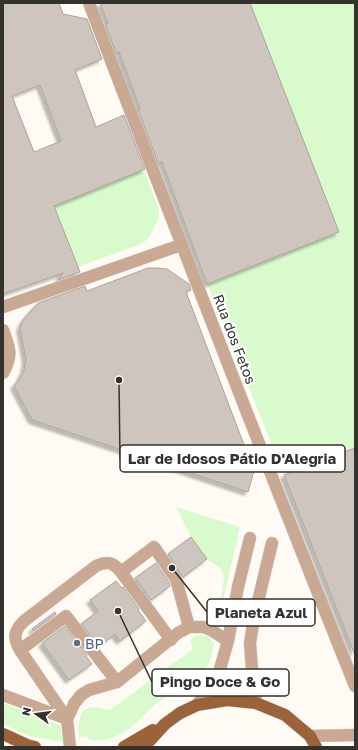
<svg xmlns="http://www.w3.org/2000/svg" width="358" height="750" font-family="'Golos Text',sans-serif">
	<defs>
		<filter id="shadow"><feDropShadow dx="-3.5" dy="3.5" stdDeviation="1" flood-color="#0004"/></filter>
	</defs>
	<rect width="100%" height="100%" fill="#fffbf4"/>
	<!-- green -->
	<path fill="#d8facd" d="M250,3H355V448L284,475L207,284L339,232Z
		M144,169L159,210V217L153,230L147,240L138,245L78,267L54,206Z
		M176,507L240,527L218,623L224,577L221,569L207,559L191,537Z
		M197,635L208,636L214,643C212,652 211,662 205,669C192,687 180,688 163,699C142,713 130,736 103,740C100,740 96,741 94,741C91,740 88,738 86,736L79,738C77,729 79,721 82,712C93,704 98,708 110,710L193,649C190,643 189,638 197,635Z
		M3,703L60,725L63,742L28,736L3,724Z"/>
	<!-- building -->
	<path fill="#cec5bf" stroke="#aba39c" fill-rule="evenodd" filter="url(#shadow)" d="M3,3H59L63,14L87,19L102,59L75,70L96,127L124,115L145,169L54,206L80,272L58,280L63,273L3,294ZM40,85L61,141L34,152L12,96Z
		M100,3H250L339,232L207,284L162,162L158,163L138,110L140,109L119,52L116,53L105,23L108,24Z
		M148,268H157L167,269L189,284L191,290L186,292L254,471L248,492L32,420L14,386L20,378L24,370L26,360L20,328L23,320L38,303L85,286L87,291Z
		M355,448V652L354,653L284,475Z
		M191,537L207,559L183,577L168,554Z
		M156,563L169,582L170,586L151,600L135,578Z
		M116,581L122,588L123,587L139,609L138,610L146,621L120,641L115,634L99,646L81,624L98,611L90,600Z
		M55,612L56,614L33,631L32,629Z
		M65,626L87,655L86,656L92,664L69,680L42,643Z"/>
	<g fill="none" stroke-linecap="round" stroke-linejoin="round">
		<!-- minor casing -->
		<g stroke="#dad7d1" stroke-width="13">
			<path id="minor" d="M89,3C176,231 264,459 355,686
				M3,307L181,245
				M3,330C10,349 13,355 3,373
				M121,572L171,640
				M20,650C12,637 15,630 24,621L96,566C108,561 113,562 121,572L154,547L176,579L189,627
				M3,695L67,719
				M256,703L252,669L250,643L254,618L272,543
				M197,705L218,676L228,641L238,587L250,538
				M67,719L74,704L81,695L89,690L117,682L178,633L189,627H203L211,630L228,641
				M310,736L355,735
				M70,747L67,719L20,650L66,616L117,682"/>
		</g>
		<!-- major casing -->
		<g stroke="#dad7d1" stroke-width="13">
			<path id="major" d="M3,734L27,745L35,747
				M124,747L153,730
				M144,747L165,724L180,713L197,705L227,700L256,703L285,715L310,736L316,747"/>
		</g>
		<!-- minor -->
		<use href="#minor" stroke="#c9a993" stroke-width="12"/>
		<!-- major -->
		<use href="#major" stroke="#9a6339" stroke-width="12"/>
	</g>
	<!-- markers -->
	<circle fill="#5c6f8a" stroke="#fff" stroke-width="1.5" cx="77" cy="643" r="4"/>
	<g text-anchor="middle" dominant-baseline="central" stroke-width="4" stroke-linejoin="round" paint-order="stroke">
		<!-- street labels -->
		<g font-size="14" fill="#34322f" stroke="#fff">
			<text transform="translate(235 339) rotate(69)">Rua dos Fetos</text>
		</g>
		<!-- service labels -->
		<g font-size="14" fill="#4e5e75" stroke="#fff" text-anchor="start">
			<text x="85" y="643">BP</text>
		</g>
	</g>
	<!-- callouts -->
	<path fill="none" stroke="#34322f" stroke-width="1.5" d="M119 380L120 459M172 568L207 612M118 611L152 682"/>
	<g fill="#34322f" stroke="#fff" stroke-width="1.5">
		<circle cx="119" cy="380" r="4"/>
		<circle cx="172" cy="568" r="4"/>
		<circle cx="118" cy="611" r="4"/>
	</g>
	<g fill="#fff" stroke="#34322f" stroke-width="1.5">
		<rect x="120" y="445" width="225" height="27" rx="4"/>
		<rect x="207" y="599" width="108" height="27" rx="4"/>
		<rect x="152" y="669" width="137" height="27" rx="4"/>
	</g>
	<g font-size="15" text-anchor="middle" font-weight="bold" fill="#34322f">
		<text x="232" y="464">Lar de Idosos Pátio D'Alegria</text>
		<text x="261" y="618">Planeta Azul</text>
		<text x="220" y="687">Pingo Doce &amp; Go</text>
	</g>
	<!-- border -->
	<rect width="358" height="750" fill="none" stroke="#34322f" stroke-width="8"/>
	<!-- north arrow -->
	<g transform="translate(36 714) rotate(284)" stroke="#ffffff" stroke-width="3" paint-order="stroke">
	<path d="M0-3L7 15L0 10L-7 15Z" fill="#34322f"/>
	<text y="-6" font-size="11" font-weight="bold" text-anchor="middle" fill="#34322f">N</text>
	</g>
</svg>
